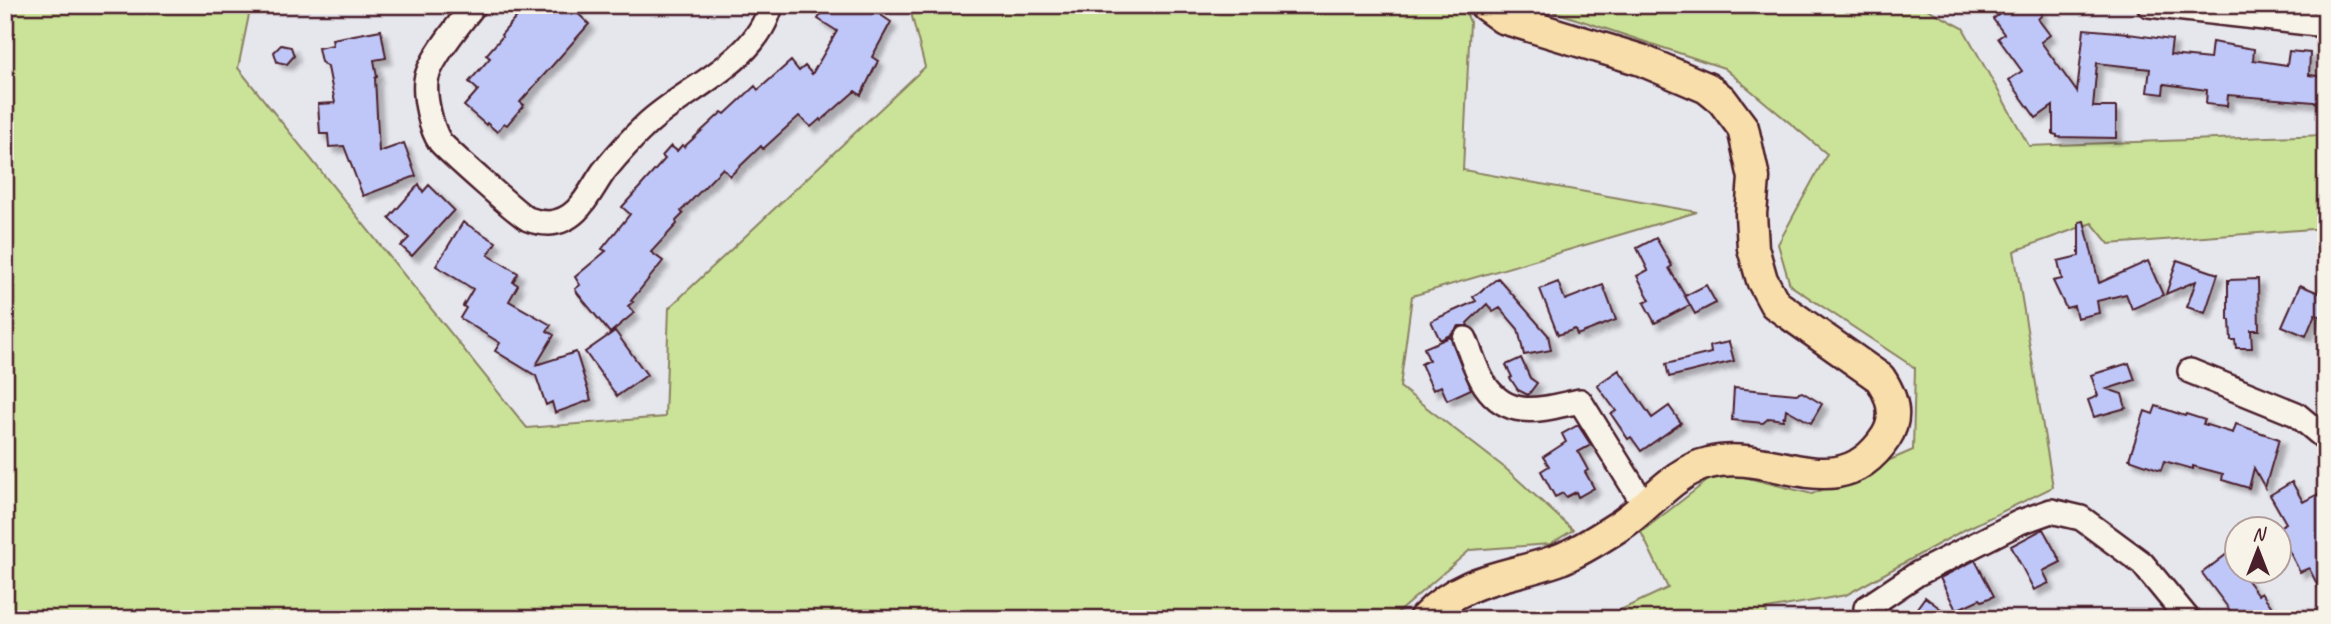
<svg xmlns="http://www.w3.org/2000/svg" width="2331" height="624" font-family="Caveat,sans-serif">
	<defs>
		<filter id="shadow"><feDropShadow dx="5.5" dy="5.5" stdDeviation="2" flood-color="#0004"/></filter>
	</defs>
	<rect width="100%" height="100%" fill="#e6e6ed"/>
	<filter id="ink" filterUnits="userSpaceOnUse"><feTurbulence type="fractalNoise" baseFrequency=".0143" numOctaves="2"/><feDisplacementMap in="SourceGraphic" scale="14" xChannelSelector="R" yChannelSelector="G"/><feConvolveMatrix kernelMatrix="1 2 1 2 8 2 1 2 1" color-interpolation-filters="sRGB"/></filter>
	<g filter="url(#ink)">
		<!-- green -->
		<path fill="#cbe399" stroke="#8a8162" stroke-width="2" d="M5,5H251L238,68L527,428L665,417L669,308L925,67L909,5H1463L1470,22L1463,170L1697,212L1412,296L1400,387L1505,468L1573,530L1550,544L1470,550L1390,619H5Z
			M1534,5H1920L1963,28L2029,146L2326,135V228L2109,244L2092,223L2014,251L2053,487L1962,531L1846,595L1767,609L1766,619H1601L1668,588L1641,532L1720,471L1812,494L1913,450L1915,368L1790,285L1778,244L1827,154L1724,68Z"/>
		<!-- building -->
		<path fill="#bfc7f9" stroke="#4a1f2b" stroke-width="2" filter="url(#shadow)" d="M527,5H569L589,24L520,102L524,105L507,125L504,123L497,132L487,123L486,125L464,106L478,90L469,82L490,58L486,55L502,37L501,35Z
			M827,5H866L891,22L872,57L878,61L861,95L855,91L821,121L820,119L811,127L799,116L763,149L761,146L730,176L723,168L681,211L683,214L676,221L677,224L651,252L663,261L631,301L633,302L628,306L634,313L610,333L578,294L575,289L580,285L575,277L606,251L602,249L630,214L622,207L665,159L662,156L671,146L677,151L682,145L684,147L722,112L725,114L755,86L758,90L791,61L799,71L805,66L812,74L837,31L818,19Z
			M2012,5H2035L2042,15L2038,19L2050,35L2041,42L2077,92L2084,29L2128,33V34L2172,40L2170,55L2210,59L2212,42L2254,49L2253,60L2287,65L2289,51L2310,53L2309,75L2326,77V103L2228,95L2227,106L2206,104L2207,90L2164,84L2163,94L2147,92L2150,69L2097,63L2093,107H2116V138L2057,137V135L2053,134V106L2036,118L2009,80L2022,71L1998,38L2004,34L1993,19Z
			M381,30L386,58L374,60L377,77L375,78L379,152L404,143L416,176L363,196L344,146L329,147L328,134H320L318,104L335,103L328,67L321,62L318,48L333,45L332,39Z
			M281,45L291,47L294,56L287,64L277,62L274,52Z
			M419,184L423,192L429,185L454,210L412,256L401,246L409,238L389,218Z
			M2084,221L2099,283L2148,261L2163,295L2132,309L2126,294L2097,301L2099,313L2077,318L2074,306L2066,308L2053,281L2062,279L2058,261L2079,256V222Z
			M463,222L496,242L488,255L518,273L513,282L518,285L509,301L551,325L547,331L554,335L536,365L576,352L591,400L555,413L552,402L546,405L536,376L495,351L500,343L460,318L466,308L463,306L473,289L436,266Z
			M1656,238L1672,266L1669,268L1690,305L1655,323L1644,303L1650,300L1637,276L1648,270L1637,248Z
			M2177,260L2218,274L2205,313L2187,307L2196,281L2166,294Z
			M1498,278L1548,335L1551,350L1524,355L1518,329L1500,308L1493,312L1487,304L1467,323L1468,326H1459L1452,334L1440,340L1431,321L1476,301L1473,297Z
			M2258,279L2259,330H2251L2252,348H2236L2235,340H2231L2230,320H2228V280Z
			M1558,282L1565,300L1603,285L1616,320L1577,335L1575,329L1558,335L1540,289Z
			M1706,285L1716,303L1695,314L1685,296Z
			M2300,285L2326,296V319L2315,314L2306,336L2282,326Z
			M615,331L647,375L617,396L585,352Z
			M1450,337L1471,389L1447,400L1441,386L1433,390L1421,364L1429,360L1424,348Z
			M1729,342L1734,361L1669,377L1666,364L1711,353L1710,346Z
			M1521,358L1530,378L1537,383L1528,395L1518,390L1510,378L1512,377L1506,365Z
			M2129,363L2135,380L2107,389L2122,394L2126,408L2094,417L2088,400L2098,396L2091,375Z
			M1619,370L1652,418L1669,406L1681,423L1641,451L1631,437L1628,439L1611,414L1616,411L1597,385Z
			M1734,388L1796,394L1802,392L1822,404L1811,423L1786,409L1785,417H1783V420L1769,418L1763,423L1732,420Z
			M2156,406L2185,416L2186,414L2205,420L2203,424L2233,433L2236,424L2279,439L2265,488L2254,468L2249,488L2222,480L2223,474L2193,466V469L2164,461L2161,470L2129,459L2145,411L2153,414Z
			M1578,425L1591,445L1578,452L1588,470L1585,472L1594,488L1578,497L1576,492L1566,497L1563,493L1555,497L1541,471L1549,466L1543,457L1566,442L1562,434Z
			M2292,482L2303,502L2318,494L2326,507V602L2309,568L2300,572L2277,528L2286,523L2270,495Z
			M2043,529L2061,562L2043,571L2049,583L2034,590L2011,546Z
			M2227,554L2236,566V571H2240L2258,595L2261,592L2274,610L2262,619H2252L2245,610L2235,617L2202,573Z
			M1975,560L1994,596L1982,601L1980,599L1956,610L1940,578Z
			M1925,597L1954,619H1909Z
			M1890,609L1904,619H1875Z"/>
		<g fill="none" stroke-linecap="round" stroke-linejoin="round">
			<!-- minor casing -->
			<g stroke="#4a1f2b" stroke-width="28">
				<path id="minor" d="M474,5C462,21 428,61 426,81C424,97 431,129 440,142C447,150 520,216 528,219C533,221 543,223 549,223C579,221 589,192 604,171C617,155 632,138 647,124C687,87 757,62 771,5
					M2149,5L2326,25
					M1465,339C1471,353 1476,372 1485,385C1510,422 1545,408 1580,401L1645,506
					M2190,371L2296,414L2326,439
					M1866,608L1917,574L2020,522L2051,511L2081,518L2142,563L2188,619"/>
			</g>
			<!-- major casing -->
			<g stroke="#4a1f2b" stroke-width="35">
				<path id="major" d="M1424,619C1463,577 1507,578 1558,560C1576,553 1602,537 1619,526C1649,507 1673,471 1709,463C1773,447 1838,510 1886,437C1899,417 1892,396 1880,378L1775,304L1762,280L1753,248L1751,214L1754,178L1743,128L1722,100L1707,88L1641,60L1503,18L1485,5"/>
			</g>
			<!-- minor -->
			<use href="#minor" stroke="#f7f3e8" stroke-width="23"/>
			<!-- major -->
			<use href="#major" stroke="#f8deab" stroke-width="30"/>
		</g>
	</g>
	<!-- margin -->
	<rect width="2331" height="624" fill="none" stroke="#f7f3e8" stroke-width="28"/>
	<rect x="14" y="14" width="2303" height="596" fill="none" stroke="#4a1f2b" stroke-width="2.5" filter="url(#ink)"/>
	<!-- north arrow -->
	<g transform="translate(2258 550)"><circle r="33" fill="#f7f3e8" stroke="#b29e9c" stroke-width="2"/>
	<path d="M0-5L12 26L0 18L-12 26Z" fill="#4a1f2b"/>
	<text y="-10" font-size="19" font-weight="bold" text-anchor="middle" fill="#4a1f2b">N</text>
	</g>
</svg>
